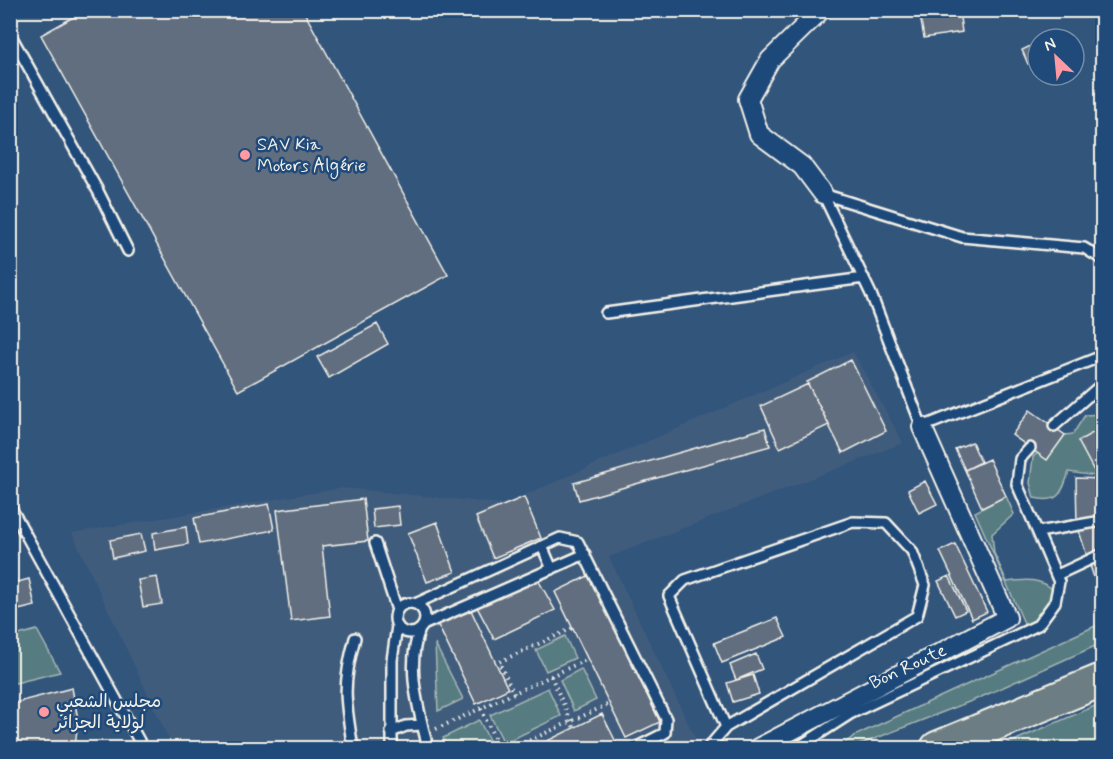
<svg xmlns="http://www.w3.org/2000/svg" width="1113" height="759" font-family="Mynerve,'Playpen Sans Arabic',sans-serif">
	<rect width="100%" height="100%" fill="#32557c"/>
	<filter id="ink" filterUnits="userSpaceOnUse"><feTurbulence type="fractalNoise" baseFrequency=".0167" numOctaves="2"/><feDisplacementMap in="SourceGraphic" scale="12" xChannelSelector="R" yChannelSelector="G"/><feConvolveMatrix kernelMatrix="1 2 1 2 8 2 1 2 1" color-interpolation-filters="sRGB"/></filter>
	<g filter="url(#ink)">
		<!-- built -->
		<path fill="#405c7d" d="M853,352L903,443L609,557L698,744L688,748H173L72,533L342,488L504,504Z"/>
		<!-- green -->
		<path fill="#577c81" stroke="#a6b6b4" stroke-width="1.5" d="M1102,414V477L1069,472C1062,492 1060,504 1034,498L1030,483L1033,457L1038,453L1047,459L1065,435L1073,434L1085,415Z
			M1006,496L1014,514L992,534L994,553L1007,582C1026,579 1040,578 1055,591L1051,610L1037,619L1027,630L975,512Z
			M1102,623V643L979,698L851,748H839L854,736Z
			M37,630L60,672L11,684V637Z
			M565,636L575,658L546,671L536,650Z
			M435,644L463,699L438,711Z
			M581,669L596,700L574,711L560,680Z
			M548,688L561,716L504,743L490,715Z
			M1102,703V748H997Z
			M479,720L493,748H448L443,738Z"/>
		<!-- building -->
		<path fill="#606e80" stroke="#f4f1e8" stroke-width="1.5" d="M86,10H303L448,275L238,391L41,35Z
			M919,10H959L962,32L924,38Z
			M1037,43L1038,59L1028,64L1022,50Z
			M377,324L388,344L329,378L317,357Z
			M851,360L886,431L843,453L807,382Z
			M808,384L829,425L780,448L761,406Z
			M1030,410L1065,435L1047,460L1012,435Z
			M765,428L770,446L579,500L574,483Z
			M1098,430L1102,439V466L1094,471L1078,441Z
			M972,442L981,462L965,470L955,449Z
			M989,459L1006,496L982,508L965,470Z
			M1076,478L1102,479V588L1098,590L1077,525Z
			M925,481L937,504L919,513L908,490Z
			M524,497L541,538L493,558L476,517Z
			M363,499L368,541L322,546L330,616L291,621L277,510Z
			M269,504L274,530L199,544L194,518Z
			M398,506L400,525L374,528L372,509Z
			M437,522L455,572L427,582L408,533Z
			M186,527L188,544L155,550L153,533Z
			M141,534L145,551L113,558L110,540Z
			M955,544L987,612L972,619L940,551Z
			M10,569L18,582L29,579L35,606L10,612Z
			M590,575L660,722L626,738L555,592Z
			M949,576L966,611L955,616L938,581Z
			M157,577L162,604L143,607L138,580Z
			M537,578L555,610L494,639L476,605Z
			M470,608L508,689L476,704L437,623Z
			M777,618L786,637L722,663L714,643Z
			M756,654L762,669L736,680L730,665Z
			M753,675L759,694L733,702L727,683Z
			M72,688L78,719L75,748H10V704Z
			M602,714L617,744L607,748H543L541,744Z"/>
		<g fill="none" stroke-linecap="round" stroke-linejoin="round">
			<!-- lane casing -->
			<g stroke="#f4f1e8" stroke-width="14">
				<path id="lane" d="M10,34L98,191L128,251
					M823,194L871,294L922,427L1102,356
					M823,194L962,237L1084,248L1102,259
					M606,313L864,278
					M1054,426L1102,384
					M10,506L143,748
					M1038,532L1102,521
					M375,543L397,610
					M542,546L552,569
					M1057,575L1102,554
					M395 618a15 15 0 1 1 30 0a15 15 0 1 1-30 0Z
					M415,604L560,538L578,542L666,719L665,733L635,748
					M423,625L585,554
					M420,629C405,667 419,710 428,748
					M391,732L406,726L422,725
					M353,748C345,701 342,685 355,638
					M392,748V660L397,626
					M708,748L726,727L917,616L925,585L912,551L886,523L853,522L685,580L669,596L726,727
					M797,748L850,714L1038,625L1055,602L1059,582L1017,484L1020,459L1030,448"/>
			</g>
			<!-- street casing -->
			<g stroke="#f4f1e8" stroke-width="22">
				<path id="street" d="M821,10L770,60L748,99L759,134L802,166L823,194
					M758,748L1007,618L922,427"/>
			</g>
			<!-- highway casing -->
			<g stroke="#f4f1e8" stroke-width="36">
				<path id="highway" d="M937,748L1102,680"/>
			</g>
			<!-- path -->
			<path stroke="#f4f1e8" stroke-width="4" stroke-dasharray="1.5 4.5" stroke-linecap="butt" d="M551,676L574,728
				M514,694L499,662L573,628
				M481,709L499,748
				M436,729L588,659
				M513,748L609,704"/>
			<!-- lane -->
			<use href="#lane" stroke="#1f4a7a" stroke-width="9"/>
			<!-- street -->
			<use href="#street" stroke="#1f4a7a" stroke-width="18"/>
			<!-- highway -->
			<use href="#highway" stroke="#6c7e84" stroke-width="32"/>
		</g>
	</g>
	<!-- markers -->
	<g fill="#ff9aa2" stroke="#1f4a7a" stroke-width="2">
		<circle cx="245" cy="155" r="6"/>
		<circle cx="44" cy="712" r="6"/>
	</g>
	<g text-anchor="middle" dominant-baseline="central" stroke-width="5" stroke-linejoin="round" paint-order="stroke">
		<!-- poi labels -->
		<g font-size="18" fill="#f4f1e8" stroke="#1f4a7a" text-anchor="start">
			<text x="257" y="145">SAV Kia<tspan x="257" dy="21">Motors Algérie</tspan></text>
			<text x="56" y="702">مجلس الشعبي<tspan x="56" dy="21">لولاية الجزائر</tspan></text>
		</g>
		<!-- street labels -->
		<g font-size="18" fill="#f4f1e8" stroke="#1f4a7a">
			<text transform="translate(908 667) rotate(-25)">Bon Route</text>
		</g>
	</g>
	<!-- margin -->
	<rect width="1113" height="759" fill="none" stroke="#1f4a7a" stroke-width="36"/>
	<rect x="18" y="18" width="1077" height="723" fill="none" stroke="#f4f1e8" stroke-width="2" filter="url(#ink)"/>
	<!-- north arrow -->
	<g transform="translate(1056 57) rotate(334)"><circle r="28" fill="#1f4a7a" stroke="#748da6" stroke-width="1.5"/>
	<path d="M0-4.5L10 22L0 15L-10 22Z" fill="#ff9aa2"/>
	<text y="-9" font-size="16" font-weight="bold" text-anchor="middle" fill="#f4f1e8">N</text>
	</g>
</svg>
